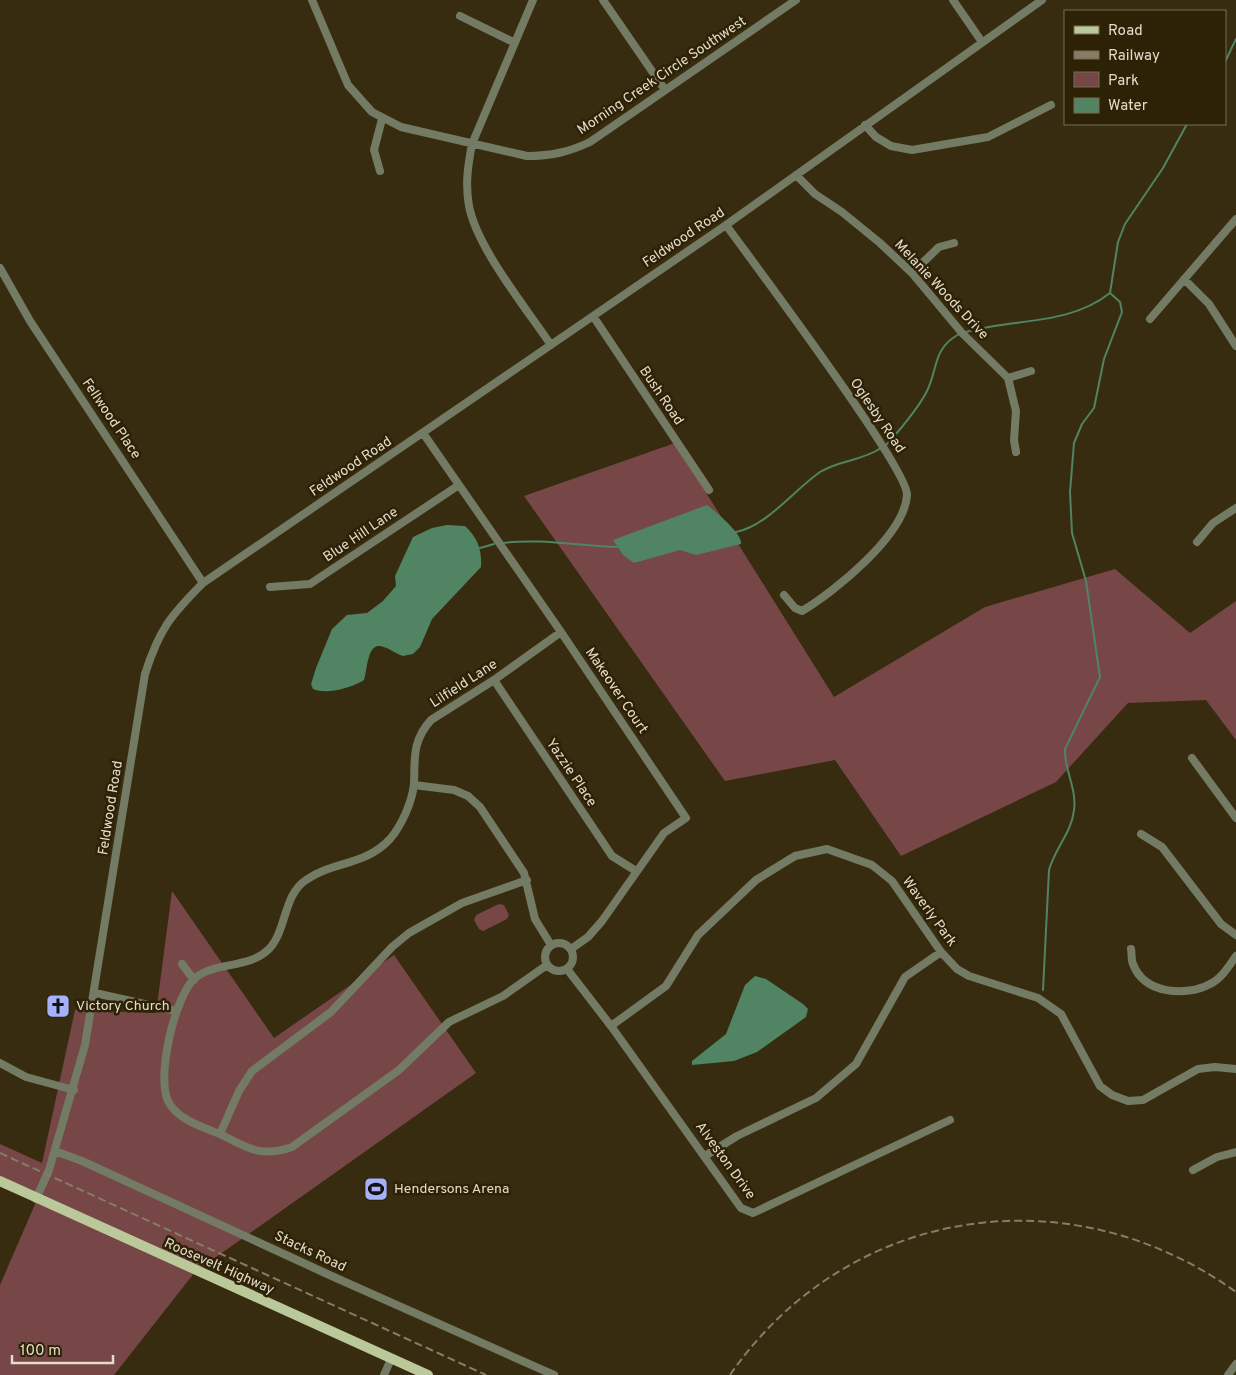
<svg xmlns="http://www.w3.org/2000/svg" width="1236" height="1375" font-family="Overpass,sans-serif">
	<rect width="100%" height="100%" fill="#372c10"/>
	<!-- green -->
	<path fill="#774646" d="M675,443L834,697L985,607L1115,569L1190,633L1236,601V740L1206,700L1128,703L1056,782L901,856L835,760L725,781L524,496Z
		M172,891L274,1038L394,955L476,1073L195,1272L114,1375H0V1285L36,1202L0,1187V1144L42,1163L75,1010L156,1013Z
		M499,904L504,905L509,915L507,919L483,931L479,929L474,920L476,915Z"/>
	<!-- water -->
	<path fill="#508463" d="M707,505C716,512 743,534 741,544L696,555L680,550L634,563L623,555L613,540Z
		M447,525L465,526C478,538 482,550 481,567L432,619L420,647L413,654L403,656C396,654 388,647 380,646C367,644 367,672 364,680C351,688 327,695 313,689L311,684L316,668L332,629L347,615L367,613L383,601L396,586L395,576L413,537L432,528Z
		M755,976L766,979L803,1004L808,1009L806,1017L757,1052L734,1061L692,1065V1061L726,1034L745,985Z"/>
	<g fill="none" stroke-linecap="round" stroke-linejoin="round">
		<!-- stream -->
		<path stroke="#508463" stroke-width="2" d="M1225,62L1236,39
			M966,332C1015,318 1068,326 1110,293L1118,242L1125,224L1163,168L1187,124
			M885,446C897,434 918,408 926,393C939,369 931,350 959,334
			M736,532C767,526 794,490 820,472C839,460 862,461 881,448
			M502,543C541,538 579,546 618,547
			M480,548L494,544
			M1043,990L1049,870C1055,848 1072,832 1074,810C1077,788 1064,770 1065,749L1100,677L1086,581L1072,533L1070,492L1074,443L1082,424L1094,408L1104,359L1122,312L1120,302L1110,293"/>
		<!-- minor -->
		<path stroke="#747b64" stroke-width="8" d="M312,0L348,85L372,112L401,127L527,156C551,156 569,152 590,142L796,0
			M533,0L472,144C468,165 465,184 469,206C477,248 526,308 551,345
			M603,0L665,90
			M953,0L982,42
			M460,16L515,43
			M865,125L876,137L891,146L912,150L988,137L1051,105
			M380,171L374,150L382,119
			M796,175L815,194L842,212L880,243L912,273L962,333L1008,378L1016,411L1014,440L1016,452
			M726,225C752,261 908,468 907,495C905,535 834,592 802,611L795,608L784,595
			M0,268L30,321L203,583
			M912,273L939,247L954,243
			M1184,279L1209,304L1236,346
			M593,316L709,490
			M1150,319L1236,219
			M1008,378L1031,371
			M423,433L561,632L686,818L664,833L602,921L588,937L571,949
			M1197,542L1213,523L1236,508
			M270,587L310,584L459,485
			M494,680L612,856L636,871
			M1192,758L1236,818
			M414,785L454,790L468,796L480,807L524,873L535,919L551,945
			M1141,834L1162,847L1221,924L1236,935
			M527,880L462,903L409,933L392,947L331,1012L252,1071L239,1091L220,1134C247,1148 261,1158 292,1147L399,1070L449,1022L503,996L547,965
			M545 957a14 14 0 1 1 28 0a14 14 0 1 1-28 0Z
			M1131,949C1132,953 1131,960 1133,964C1144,994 1186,997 1210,984C1221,979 1229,966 1236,956
			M182,964L194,980
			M567,969L611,1026L741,1208L753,1213L950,1120
			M95,993L176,1011
			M611,1026L666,986L698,935L756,880L795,856L827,849L872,865L892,881L941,952L957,969L969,976L1038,998L1061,1014L1100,1086L1112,1095L1128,1101L1143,1100L1198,1069L1215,1067L1236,1069
			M0,1063L26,1077L74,1090
			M220,1134C202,1127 179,1120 169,1103C155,1079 175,995 195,978C216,961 249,969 269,949C287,930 283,895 306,880C333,861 365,866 390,839C402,825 412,802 414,784C415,758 412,741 431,720L494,680L561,632
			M55,1151L82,1161L325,1273L554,1375
			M705,1156L737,1136L816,1098L856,1064L905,977L941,952
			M1193,1170L1217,1157L1236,1152
			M36,1199L49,1170L85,1045L145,674C159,630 170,616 203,583L726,225L1042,0
			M384,1375L391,1359
			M1228,1375L1236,1364"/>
		<!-- major -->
		<path stroke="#bac89a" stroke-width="10" d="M0,1181L428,1375"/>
		<!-- rail -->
		<path stroke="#867d66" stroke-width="2" stroke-dasharray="8 4" stroke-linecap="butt" d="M0,1153L486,1375
			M730,1375C847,1206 1069,1172 1236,1292"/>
	</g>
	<!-- icons -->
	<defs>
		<g id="church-square" transform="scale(1.25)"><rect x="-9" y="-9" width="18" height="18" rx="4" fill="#a6b1fc" stroke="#2d2205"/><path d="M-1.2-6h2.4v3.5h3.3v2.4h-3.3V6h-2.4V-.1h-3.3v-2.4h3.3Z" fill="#111"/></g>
		<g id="stadium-square" transform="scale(1.25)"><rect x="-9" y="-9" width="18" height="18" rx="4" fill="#a6b1fc" stroke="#2d2205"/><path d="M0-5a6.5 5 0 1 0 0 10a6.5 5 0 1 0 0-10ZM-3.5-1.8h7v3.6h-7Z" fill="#111"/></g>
	</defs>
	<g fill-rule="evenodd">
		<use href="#church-square" x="58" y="1006"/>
		<use href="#stadium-square" x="376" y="1189"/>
	</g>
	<g text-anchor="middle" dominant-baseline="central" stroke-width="5" stroke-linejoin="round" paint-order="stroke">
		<!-- street labels -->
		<g font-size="14" fill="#e3dccc" stroke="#2d2205">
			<text transform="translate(662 76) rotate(-34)">Morning Creek Circle Southwest</text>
			<text transform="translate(684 238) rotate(-34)">Feldwood Road</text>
			<text transform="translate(941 290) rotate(47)">Melanie Woods Drive</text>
			<text transform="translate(661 396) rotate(56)">Bush Road</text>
			<text transform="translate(877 416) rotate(56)">Oglesby Road</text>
			<text transform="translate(111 419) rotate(56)">Fellwood Place</text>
			<text transform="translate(351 467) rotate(-34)">Feldwood Road</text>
			<text transform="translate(361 535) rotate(-34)">Blue Hill Lane</text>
			<text transform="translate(464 684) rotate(-33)">Lilfield Lane</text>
			<text transform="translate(616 691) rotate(56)">Makeover Court</text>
			<text transform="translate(571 773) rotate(56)">Yazzie Place</text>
			<text transform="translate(111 808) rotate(-81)">Feldwood Road</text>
			<text transform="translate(929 912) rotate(54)">Waverly Park</text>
			<text transform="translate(725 1161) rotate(54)">Alveston Drive</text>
			<text transform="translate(310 1252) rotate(25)">Stacks Road</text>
			<text transform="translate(219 1267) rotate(24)">Roosevelt Highway</text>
		</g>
		<!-- poi labels -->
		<g font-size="14" fill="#e3dccc" stroke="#2d2205" text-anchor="start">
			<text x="76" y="1006">Victory Church</text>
			<text x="394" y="1189">Hendersons Arena</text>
		</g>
	</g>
	<!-- legend -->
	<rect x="1064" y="10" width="162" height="115" fill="#2d2205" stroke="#766c55"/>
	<rect x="1074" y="26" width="25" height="8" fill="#bac89a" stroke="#766c55"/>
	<text x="1108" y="35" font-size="15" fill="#e3dccc">Road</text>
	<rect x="1074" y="51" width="25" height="8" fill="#867d66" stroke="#766c55"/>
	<text x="1108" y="60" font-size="15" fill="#e3dccc">Railway</text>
	<rect x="1074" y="72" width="25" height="15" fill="#774646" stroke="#766c55"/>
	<text x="1108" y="85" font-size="15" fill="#e3dccc">Park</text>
	<rect x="1074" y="98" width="25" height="15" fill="#508463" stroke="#766c55"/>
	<text x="1108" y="110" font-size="15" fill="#e3dccc">Water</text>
	<!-- scale -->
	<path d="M12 1355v8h101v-8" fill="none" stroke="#e3dccc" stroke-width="2.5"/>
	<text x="20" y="1355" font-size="15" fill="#e3dccc" stroke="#2d2205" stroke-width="4" paint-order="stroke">100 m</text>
</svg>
